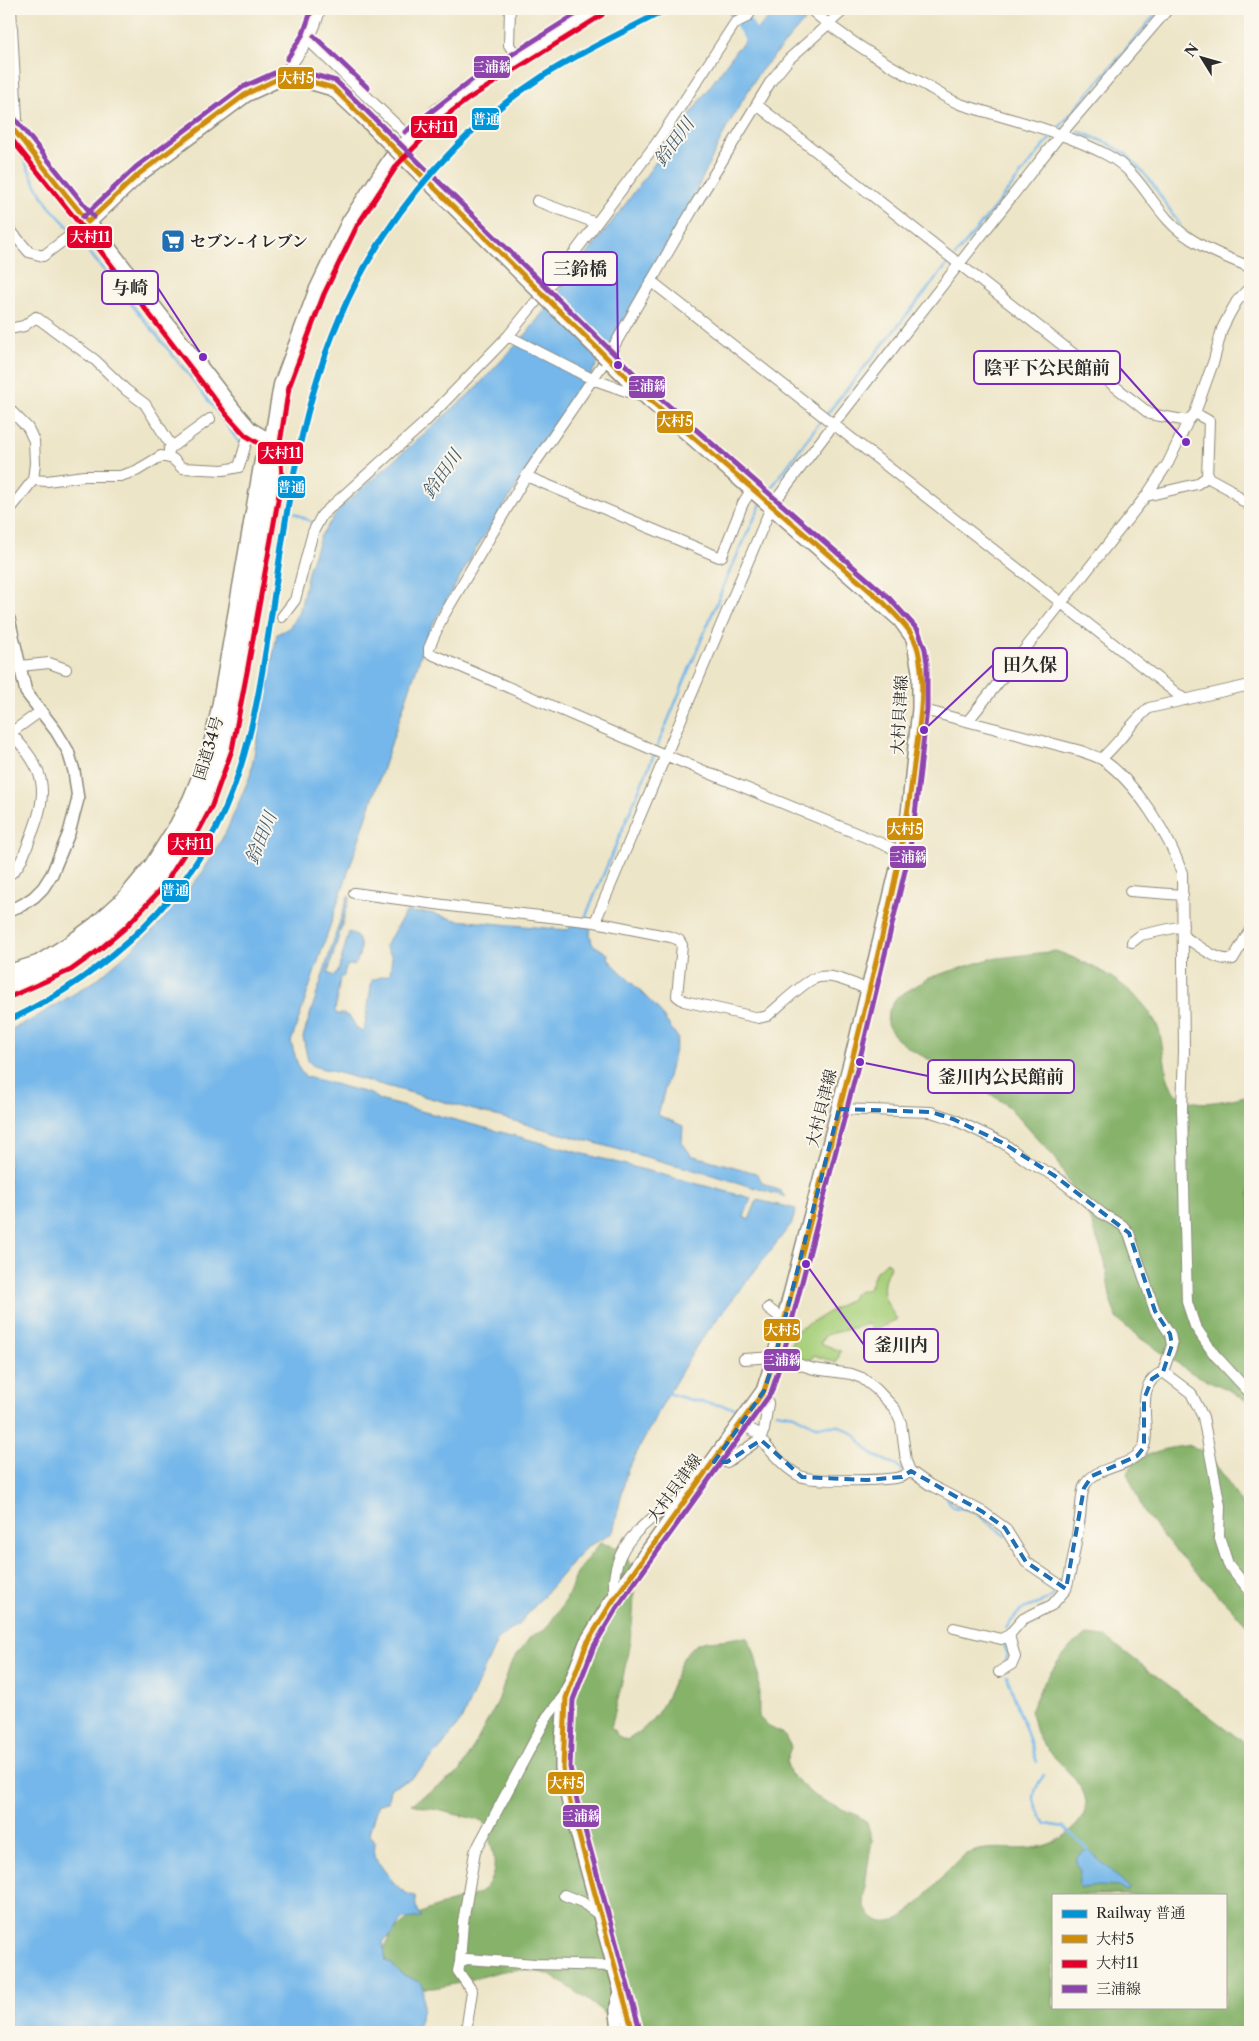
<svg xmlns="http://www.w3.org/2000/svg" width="1259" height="2041" font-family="'Libre Caslon Text','Noto Serif JP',serif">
	<rect width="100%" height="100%" fill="#fbf7ec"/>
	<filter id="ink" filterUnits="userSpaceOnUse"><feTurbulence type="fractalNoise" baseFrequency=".02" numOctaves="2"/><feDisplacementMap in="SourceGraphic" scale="10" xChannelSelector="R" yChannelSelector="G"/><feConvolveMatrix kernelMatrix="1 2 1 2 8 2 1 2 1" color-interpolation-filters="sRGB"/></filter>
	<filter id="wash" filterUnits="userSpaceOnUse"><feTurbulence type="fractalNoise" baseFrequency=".0096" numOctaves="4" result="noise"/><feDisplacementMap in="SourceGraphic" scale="20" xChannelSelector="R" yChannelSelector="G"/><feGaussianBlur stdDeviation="1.12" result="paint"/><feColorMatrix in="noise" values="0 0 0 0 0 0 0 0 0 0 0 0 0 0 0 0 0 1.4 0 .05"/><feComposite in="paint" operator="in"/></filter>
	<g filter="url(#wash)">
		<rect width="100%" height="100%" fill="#ede5c7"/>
		<!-- green -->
		<path fill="#a8d07b" stroke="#6a7e53" d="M887,1262L891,1265C878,1288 883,1299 897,1319L873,1332L868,1324L826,1335L820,1343L841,1351L836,1363L814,1355L809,1363L788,1355L796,1331L851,1299L854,1293L869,1289L876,1271Z"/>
		<!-- forest -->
		<path fill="#86b26b" stroke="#586e4b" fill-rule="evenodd" d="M1056,951C1092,964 1135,985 1155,1021C1161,1031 1162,1046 1164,1058C1166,1066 1166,1076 1170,1084C1183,1114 1226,1100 1250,1095V1403L1231,1391L1192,1373L1140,1338L1117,1319L1111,1303L1105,1262L1092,1223L1056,1159L1008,1106L976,1084L913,1051L897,1039L887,1025L888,1012L897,997L931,977L990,959Z
			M1190,1445L1204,1452L1219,1469L1250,1517V1628L1165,1539L1145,1514L1127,1473C1140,1451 1166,1449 1190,1445Z
			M600,1543C609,1545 617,1547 624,1554C649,1581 620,1693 611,1727L618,1736L627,1740C650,1727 662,1710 672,1685C678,1671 681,1655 694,1646C702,1640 712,1641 720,1640C731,1640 735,1636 747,1638C763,1662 758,1689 759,1717L769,1727L784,1734L791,1747L786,1761L791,1775L813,1795L834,1806L857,1815L867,1822L872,1840L866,1877L864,1907C867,1910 870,1915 874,1918C903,1941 946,1864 965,1855C999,1838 1033,1863 1069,1832C1077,1826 1084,1817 1086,1807C1089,1782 1046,1756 1036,1733C1034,1726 1033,1718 1030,1711L1041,1687L1059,1660L1073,1644L1087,1635L1105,1637L1250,1747V2032H626C611,2017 565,1981 546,1974C537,1971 521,1969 511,1970C486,1972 432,1997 411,1985C401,1979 391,1967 383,1959C384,1915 446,1905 480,1893C505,1871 491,1848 484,1821L411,1804L460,1772L498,1701L511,1663L531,1636L545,1630L566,1600L579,1569ZM1053,1895H1225V2007H1053Z"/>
		<!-- water -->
		<path fill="#75b7ea" stroke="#50718a" d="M778,9H798L807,18L758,74L726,129L689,206L610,345L477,547L429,631L291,1042L299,1069L304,1076L371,1094L379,1100L751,1198L744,1217L749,1220L757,1200L796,1209L792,1223L697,1345L666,1398L627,1471L613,1532L601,1540L587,1546L518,1625L498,1639L462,1719L441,1748L412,1778L390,1788L388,1802L378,1804L369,1833L375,1843L374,1857C385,1870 398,1894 415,1896L416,1907L421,1917L401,1920L393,1934L383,1941L386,1961L391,1963C401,1978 410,1975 423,1985V2008L416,2032H9V1030L28,1022L95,981L155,929L203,872L227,830L250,776L277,634L289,628L300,610L309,568L321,535L341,507L475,389L528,332L627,202L737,49Z
			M348,896L350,897L328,973L334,976L338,971L349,932C365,938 361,953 355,965H348L345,970L344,976L340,978L335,1011L337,1014C349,1013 352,1019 357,1029L364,1031L372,980L390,974L392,957L385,946L406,912L430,913L456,920L568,930L573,924L591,925L590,933L592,944L608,954L609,960L657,1008L678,1038L658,1115L683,1126L682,1142L691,1155L756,1173L763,1183L780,1191L786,1197L712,1175L313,1066L308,1061L303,1037Z
			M1087,1849L1130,1888L1128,1891L1118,1887L1099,1886L1082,1888L1078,1885L1080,1871L1076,1864V1858Z"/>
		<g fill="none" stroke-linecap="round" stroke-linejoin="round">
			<!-- stream -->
			<path stroke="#75b7ea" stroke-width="2.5" d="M9,101L12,117
				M1057,130L1160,9
				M1078,131L1109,144L1126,154L1149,179L1180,225
				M20,152L36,185L49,206L72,231
				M76,236L193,380L241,445
				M955,256L1052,136
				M826,415L951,260
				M246,451L250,456
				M766,495L822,419
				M295,513L315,524
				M657,747L729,573L761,504
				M585,918L655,752
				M667,1393L691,1400L741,1409
				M776,1412L794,1415L815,1426H840L854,1434L873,1455L896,1465L903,1471
				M946,1498L954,1507L971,1510
				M976,1513L1005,1536
				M1006,1628C1011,1623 1016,1613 1022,1610C1034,1603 1049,1604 1057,1590L1032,1572
				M1003,1665L1008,1655L1004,1645
				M1007,1676L1037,1762
				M1044,1775C1029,1795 1032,1804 1046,1824L1064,1827L1087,1849"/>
			<!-- river -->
			<path stroke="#75b7ea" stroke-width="16" d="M735,9L762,54"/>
		</g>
	</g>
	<g filter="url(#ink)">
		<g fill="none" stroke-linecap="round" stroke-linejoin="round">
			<!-- minor casing -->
			<g stroke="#8c8879" stroke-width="12">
				<path id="minor" d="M11,9L18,137
					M510,9L509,45L518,58
					M810,9C844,39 886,64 927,86C937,92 949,100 960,104C1010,120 1060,130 1107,155C1136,170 1147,197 1168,220C1188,243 1223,256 1250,267
					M845,9L789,59L771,81L697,202L607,358L526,476L441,620L429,648V653L665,755L902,852
					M309,41L410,138
					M282,77C299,54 314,37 320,9
					M757,105L1150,414L1188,421
					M537,201L596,223
					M9,229L29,252L43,256L88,222
					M651,281L1185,700
					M9,329L24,326L36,317L95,360L126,390L145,404L172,447
					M508,336L592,379L646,398
					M9,409L28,428L34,441L35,463L33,480L9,511
					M1195,413L1209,421L1207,477
					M169,452V449L210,419
					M526,476L719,557L722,556L743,503L752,489
					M1207,477L1229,489L1250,507
					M33,480L47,481L84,476H120L136,471L161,456L173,459L182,468L223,470L239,467L250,430
					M1146,496L1197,484L1207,477
					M282,617L295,600L313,532L322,515L422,425L508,336L560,272L658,141L735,23L747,17L753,9
					M20,666L49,663L66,669
					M920,709L1081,751C1088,754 1096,756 1103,760C1135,782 1170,836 1182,873L1184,1051L1182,1109L1187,1302L1195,1326L1214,1354L1250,1393
					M968,721L1146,496L1168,463L1188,421L1195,413L1214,360L1222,329L1229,315L1237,301L1250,287
					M9,734L41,711
					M1101,759C1119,743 1131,723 1149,708L1250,685
					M9,875C21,866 25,852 30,839C50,789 46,772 11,733
					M1130,891L1183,895
					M354,893L458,907L595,922L671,937L679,940L682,945L677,996L684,1001L759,1018L767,1016C777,1008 803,983 813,979C830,971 853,984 869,990
					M595,922L772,505L833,425L1060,135L1168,9
					M1183,936C1197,944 1216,962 1233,959L1250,930
					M1132,942L1141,935L1183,926
					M768,1308L784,1320
					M744,1359L775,1357L814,1369L851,1374L862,1378L876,1389L895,1409L901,1423L906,1461L910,1471L930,1485L983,1512L1005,1528L1026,1562L1066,1589C1073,1565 1076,1541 1080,1517C1081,1508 1081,1496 1084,1487C1094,1464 1131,1470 1143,1448C1153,1431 1131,1384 1163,1372L1172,1345L1170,1334L1155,1311L1129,1233L1122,1225L1104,1215L1055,1176L1030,1163L1003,1143L953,1119L931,1112L839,1109
					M1163,1372L1191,1393L1203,1417L1220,1506L1219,1536L1228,1564L1250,1591
					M740,1424L762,1435
					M760,1439C772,1452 784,1468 800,1476C812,1482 886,1481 900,1477C904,1476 907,1474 910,1471
					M714,1462H727L760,1439L764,1430L768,1403L764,1391
					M615,1599C607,1548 644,1520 685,1497
					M954,1628L1001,1639L1009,1635
					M999,1672L1012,1664L1015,1657L1009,1635L1023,1619L1052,1605L1066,1589
					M564,1895L582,1902L602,1917
					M460,1962L463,1922L475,1852L547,1717L566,1693
					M466,2032L472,1991L458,1971L460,1962L467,1959L535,1964L614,1966"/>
			</g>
			<!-- tertiary casing -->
			<g stroke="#8c8879" stroke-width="14">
				<path id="tertiary" d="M9,619L26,692L56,731L68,751L74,771L78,799L69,833L52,874L43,888L34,897L22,905L9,910
					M619,2032C616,2017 613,2005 621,1991"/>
			</g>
			<!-- secondary casing -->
			<g stroke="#8c8879" stroke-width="16">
				<path id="secondary" d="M9,124L88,222"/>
			</g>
			<!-- primary casing -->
			<g stroke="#8c8879" stroke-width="18">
				<path id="primary" d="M607,358L649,399L900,619L914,638L920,671V709L909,814L902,852L855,1048L775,1357L764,1391L610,1605L587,1643L566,1698L563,1741V1768L570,1803L633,2032
					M272,443L250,430L233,410L88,222L140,173L246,94L282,77L302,79L333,88L362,115"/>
			</g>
			<!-- trunk casing -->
			<g stroke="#8c8879" stroke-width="19">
				<path id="trunk" d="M9,973L38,964L72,943L95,926L125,899L153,865L178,825L191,800L210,753L220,708L263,460L272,444
					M9,989L35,979L67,964L95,944L120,922L157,882L191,830L204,805L225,748L241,666L275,477L272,443L282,385L317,291L350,222L392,159L437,113L464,93L598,9"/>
			</g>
			<!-- minor -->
			<use href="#minor" stroke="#fff" stroke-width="10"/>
			<!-- tertiary -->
			<use href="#tertiary" stroke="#fff" stroke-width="11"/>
			<!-- secondary -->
			<use href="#secondary" stroke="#fff" stroke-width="14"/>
			<!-- primary -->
			<use href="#primary" stroke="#fff" stroke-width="15"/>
			<!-- trunk -->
			<use href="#trunk" stroke="#fff" stroke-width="16"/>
			<!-- primary-bridge casing -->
			<g stroke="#8c8879" stroke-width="18" stroke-linecap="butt">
				<path id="primary-bridge" d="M362,115L607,358"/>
			</g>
			<!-- primary-bridge -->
			<use href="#primary-bridge" stroke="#fff" stroke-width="15"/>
			<!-- bus-1 casing -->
			<g stroke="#fbf7ec" stroke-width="9">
				<path id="bus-1" d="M9,124L88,222
					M88,222L140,173L246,94L282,77L302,79L333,88L649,399L884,603C898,618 913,630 918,650C927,689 918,733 913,772C904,848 886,921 868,995C839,1116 806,1236 775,1357L764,1391L610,1605L587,1643L566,1698L563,1768L570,1803L633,2032"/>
			</g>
			<!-- bus-2 casing -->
			<g stroke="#fbf7ec" stroke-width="9">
				<path id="bus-2" d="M9,136L82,227L227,415L245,435L268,449
					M12,996L71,970L99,950L125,928L163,887L197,834L211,808L232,750L248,667L282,478L280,443L289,387L324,294L357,226L398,164L442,119L468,99L602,15"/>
			</g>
			<!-- bus-3 casing -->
			<g stroke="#fbf7ec" stroke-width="9">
				<path id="bus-3" d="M314,36L368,88
					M287,59L303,34L312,9
					M15,119L94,217
					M405,132L473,79L584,9
					M83,217L136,167L243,87L281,70L303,72L336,81L654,393L889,598L918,630L925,649L927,663V709L915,815L909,854L862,1050L782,1359L771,1393L616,1609L594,1646L573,1700L570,1767L577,1801L640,2030"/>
			</g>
			<!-- bus-1 -->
			<use href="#bus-1" stroke="#ce8d09" stroke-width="5"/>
			<!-- bus-2 -->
			<use href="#bus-2" stroke="#e4002b" stroke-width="5"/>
			<!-- bus-3 -->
			<use href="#bus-3" stroke="#8e44ad" stroke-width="5"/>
			<!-- rail-1 casing -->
			<g stroke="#fbf7ec" stroke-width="10">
				<path id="rail-1" d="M9,1020C107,974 193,896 232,792C253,736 262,676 271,617C288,503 302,387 356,283C400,200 464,127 543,76C582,51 626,31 667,9"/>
			</g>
			<!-- rail-1 -->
			<use href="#rail-1" stroke="#0095d9" stroke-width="6"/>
		</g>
	</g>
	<!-- marked area -->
	<path fill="none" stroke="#1f6fb2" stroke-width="4" stroke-dasharray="10 6" stroke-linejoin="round" d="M839,1109L931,1112L953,1119L1003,1143L1055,1176L1129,1233L1155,1311L1170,1334L1172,1345L1163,1372L1152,1379L1144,1399V1447L1137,1456L1092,1476L1084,1488L1066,1589L1026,1562L1005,1528L983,1512L911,1471L902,1477L867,1480L802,1477L761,1440L727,1462H714L764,1391L775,1357Z"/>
	<!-- icons -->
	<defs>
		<g id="supermarket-square" transform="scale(1.25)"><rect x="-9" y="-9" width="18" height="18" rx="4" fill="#1f6fb2" stroke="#fbf7ec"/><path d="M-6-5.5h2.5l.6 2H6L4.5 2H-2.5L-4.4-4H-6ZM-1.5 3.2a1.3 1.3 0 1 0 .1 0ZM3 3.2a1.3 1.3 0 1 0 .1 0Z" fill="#fff"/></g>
	</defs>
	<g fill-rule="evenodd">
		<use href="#supermarket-square" x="173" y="241"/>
	</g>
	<g text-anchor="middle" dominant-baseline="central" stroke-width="4" stroke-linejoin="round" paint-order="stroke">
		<!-- poi labels -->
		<g font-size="16" font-weight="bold" fill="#2b2b2b" stroke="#fbf7ec" text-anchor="start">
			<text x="190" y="241">セブン-イレブン</text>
		</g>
		<!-- street labels -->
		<g font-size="16" fill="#2b2b2b" stroke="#fbf7ec">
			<text transform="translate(899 715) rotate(-87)">大村貝津線</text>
			<text transform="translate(208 748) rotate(-73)">国道34号</text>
			<text transform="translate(821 1108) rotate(-76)">大村貝津線</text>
			<text transform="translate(674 1488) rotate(-54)">大村貝津線</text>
		</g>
		<!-- water labels -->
		<g font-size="18" font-style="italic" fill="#455c6e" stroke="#fbf7ec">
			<text transform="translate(674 142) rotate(-54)">鈴田川</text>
			<text transform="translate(442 474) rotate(-55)">鈴田川</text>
			<text transform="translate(261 838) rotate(-68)">鈴田川</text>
		</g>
	</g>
	<!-- callouts -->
	<path fill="none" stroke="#7b2cbf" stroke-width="2" d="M618 365L617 268M203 357L158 288M1186 442L1120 368M924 730L993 665M860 1062L928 1076M806 1264L864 1345"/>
	<g fill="#7b2cbf" stroke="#fbf7ec" stroke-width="2">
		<circle cx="618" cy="365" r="5"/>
		<circle cx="203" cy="357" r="5"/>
		<circle cx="1186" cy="442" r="5"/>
		<circle cx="924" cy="730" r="5"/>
		<circle cx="860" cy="1062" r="5"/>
		<circle cx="806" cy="1264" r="5"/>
	</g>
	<g fill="#fbf7ec" stroke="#7b2cbf" stroke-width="2">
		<rect x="543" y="252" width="74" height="33" rx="5"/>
		<rect x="102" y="271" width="56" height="33" rx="5"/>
		<rect x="974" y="351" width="146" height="33" rx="5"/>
		<rect x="993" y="648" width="74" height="33" rx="5"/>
		<rect x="928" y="1060" width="146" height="33" rx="5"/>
		<rect x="864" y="1329" width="74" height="33" rx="5"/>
	</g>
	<g font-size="18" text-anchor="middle" font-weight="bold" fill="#2b2b2b">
		<text x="580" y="275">三鈴橋</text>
		<text x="130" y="294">与崎</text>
		<text x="1047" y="374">陰平下公民館前</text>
		<text x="1030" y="671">田久保</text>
		<text x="1001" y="1083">釜川内公民館前</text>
		<text x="901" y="1351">釜川内</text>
	</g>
	<g stroke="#fbf7ec" stroke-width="2">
		<rect x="473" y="55" width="38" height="24" rx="5" fill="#8e44ad"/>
		<rect x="277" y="66" width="38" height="24" rx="5" fill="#ce8d09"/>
		<rect x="471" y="107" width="29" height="24" rx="5" fill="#0095d9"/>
		<rect x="410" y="115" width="48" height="24" rx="5" fill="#e4002b"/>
		<rect x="66" y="225" width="47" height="24" rx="5" fill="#e4002b"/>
		<rect x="628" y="375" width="38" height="24" rx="5" fill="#8e44ad"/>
		<rect x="656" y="410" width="38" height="24" rx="5" fill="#ce8d09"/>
		<rect x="257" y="441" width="47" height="24" rx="5" fill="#e4002b"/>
		<rect x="277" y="475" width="29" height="24" rx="5" fill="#0095d9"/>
		<rect x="886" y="817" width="38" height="24" rx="5" fill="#ce8d09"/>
		<rect x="167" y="832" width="47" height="24" rx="5" fill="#e4002b"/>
		<rect x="889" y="845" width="38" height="24" rx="5" fill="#8e44ad"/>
		<rect x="161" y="879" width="29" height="24" rx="5" fill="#0095d9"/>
		<rect x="763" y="1318" width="38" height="24" rx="5" fill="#ce8d09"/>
		<rect x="763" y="1348" width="38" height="24" rx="5" fill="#8e44ad"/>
		<rect x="547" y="1771" width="38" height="24" rx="5" fill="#ce8d09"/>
		<rect x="562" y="1804" width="38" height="24" rx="5" fill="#8e44ad"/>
	</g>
	<g font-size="14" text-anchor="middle" font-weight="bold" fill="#fff">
		<text x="492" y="72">三浦線</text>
		<text x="296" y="83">大村5</text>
		<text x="486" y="124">普通</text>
		<text x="434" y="132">大村11</text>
		<text x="90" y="242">大村11</text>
		<text x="647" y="391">三浦線</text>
		<text x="675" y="426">大村5</text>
		<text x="281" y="458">大村11</text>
		<text x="291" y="492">普通</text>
		<text x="905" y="834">大村5</text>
		<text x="191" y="849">大村11</text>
		<text x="908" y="862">三浦線</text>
		<text x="175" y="895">普通</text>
		<text x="782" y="1335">大村5</text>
		<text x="782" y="1365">三浦線</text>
		<text x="566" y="1788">大村5</text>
		<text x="581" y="1821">三浦線</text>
	</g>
	<!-- margin -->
	<rect width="1259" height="2041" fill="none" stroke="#fbf7ec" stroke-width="30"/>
	<!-- legend -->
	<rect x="1052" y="1894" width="175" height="115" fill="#fbf7ec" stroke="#a8a59f"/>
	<rect x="1062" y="1910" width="25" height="8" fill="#0095d9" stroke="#a8a59f"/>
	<text x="1096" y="1918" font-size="15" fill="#2b2b2b">Railway 普通</text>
	<rect x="1062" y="1935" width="25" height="8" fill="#ce8d09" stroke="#a8a59f"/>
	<text x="1096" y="1944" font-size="15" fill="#2b2b2b">大村5</text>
	<rect x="1062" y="1960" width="25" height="8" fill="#e4002b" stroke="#a8a59f"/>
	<text x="1096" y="1968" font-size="15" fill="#2b2b2b">大村11</text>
	<rect x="1062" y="1985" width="25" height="8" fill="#8e44ad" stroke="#a8a59f"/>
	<text x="1096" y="1994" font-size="15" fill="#2b2b2b">三浦線</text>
	<!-- north arrow -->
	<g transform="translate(1202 58) rotate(307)" stroke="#fbf7ec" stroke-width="4" paint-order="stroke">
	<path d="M0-4L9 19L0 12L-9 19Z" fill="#2b2b2b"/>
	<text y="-8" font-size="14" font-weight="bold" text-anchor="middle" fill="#2b2b2b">N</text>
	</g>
</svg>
